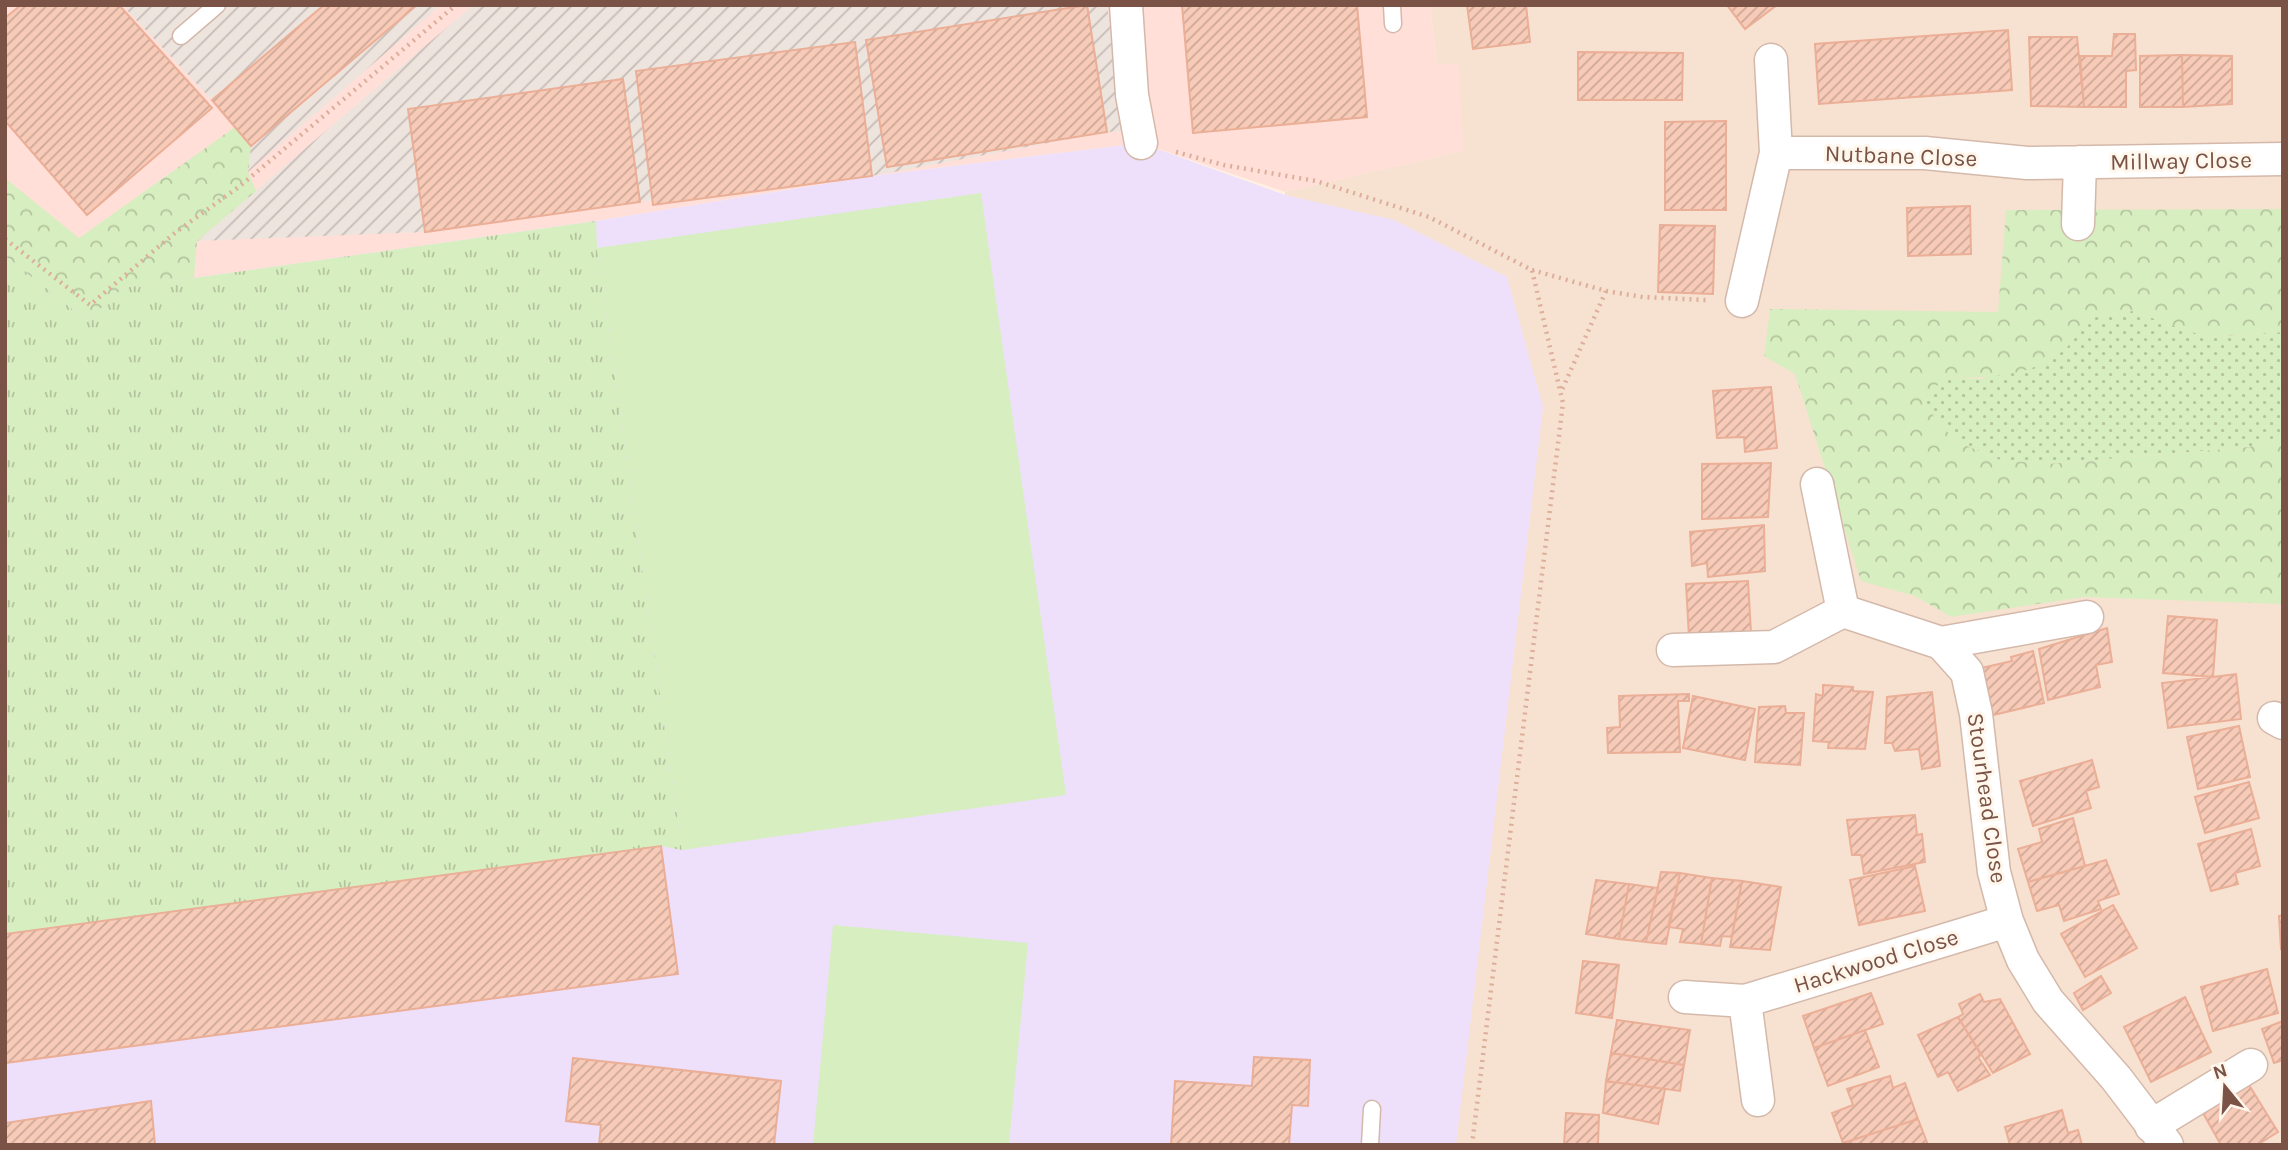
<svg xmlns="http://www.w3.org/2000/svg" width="2288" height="1150" font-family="Karla,sans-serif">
	<defs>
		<pattern id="industrial-furrows" width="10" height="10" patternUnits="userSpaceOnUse" patternTransform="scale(1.75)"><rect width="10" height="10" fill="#eee4de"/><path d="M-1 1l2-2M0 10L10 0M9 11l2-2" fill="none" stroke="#c6bbb6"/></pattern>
		<pattern id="grass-dots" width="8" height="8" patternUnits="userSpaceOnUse" patternTransform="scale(1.75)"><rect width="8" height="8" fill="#d7eec0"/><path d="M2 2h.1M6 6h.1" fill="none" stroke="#b3c39e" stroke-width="1.8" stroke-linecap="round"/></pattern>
		<pattern id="forest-crowns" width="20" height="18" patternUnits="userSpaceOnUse" patternTransform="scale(1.75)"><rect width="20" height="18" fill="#d7eec0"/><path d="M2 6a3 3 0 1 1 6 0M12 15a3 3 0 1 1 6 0" fill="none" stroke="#b3c39e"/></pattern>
		<pattern id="park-tufts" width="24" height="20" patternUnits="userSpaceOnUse" patternTransform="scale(1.75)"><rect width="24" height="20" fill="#d7eec0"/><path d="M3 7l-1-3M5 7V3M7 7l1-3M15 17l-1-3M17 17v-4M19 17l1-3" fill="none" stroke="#b3c39e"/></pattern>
		<pattern id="building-hatch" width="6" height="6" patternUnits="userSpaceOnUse" patternTransform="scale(1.75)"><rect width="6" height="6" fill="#f7cbb8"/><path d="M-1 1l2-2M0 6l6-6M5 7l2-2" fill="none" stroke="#cda797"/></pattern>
	</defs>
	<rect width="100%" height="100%" fill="#fef1e3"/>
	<!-- residential -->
	<path fill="#f7e2d1" d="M1430,5H2283V1145H1103L1211,886L1285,192L1462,151L1437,63Z"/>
	<!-- commercial -->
	<path fill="#ffdfd7" d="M5,5H1430L1437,63L1459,65L1463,151L1285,192L1141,143L872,176L596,221L123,288L87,321L5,256Z"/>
	<!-- industrial -->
	<path fill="url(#industrial-furrows)" d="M122,5H441L248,172L250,146L212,100Z
		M473,5H1107L1124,131L1107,132L872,176L640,202L425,232L197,241Z"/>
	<!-- education -->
	<path fill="#eee0fb" d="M1141,143L1285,195L1394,220L1507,277L1543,407L1456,1145H5V256L123,288L596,221L872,176Z"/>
	<!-- grass -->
	<path fill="url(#grass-dots)" d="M2132,311L2207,337L2283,332V435L2251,447L2047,464L2000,460L1955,441L1923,403L1943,377L1981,379L2067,347L2091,317Z"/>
	<!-- forest -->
	<path fill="url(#forest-crowns)" d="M235,127L251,146L248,172L256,191L197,241L194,278L123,288L87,321L5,256V178L79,238Z
		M2283,209V332L2207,337L2132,311L2091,317C2083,326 2076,338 2067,347C2036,377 1984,379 1944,377L1923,403L1955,441L2000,460L2048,464L2250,447L2283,435V604L2084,597L1951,617L1915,596L1861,581L1795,374L1764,356L1770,309L1998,312L2006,210Z"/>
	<!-- park -->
	<path fill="url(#park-tufts)" d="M596,221L597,248L682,850L661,846L5,934V256L87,321L123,288Z"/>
	<!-- pitch -->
	<path fill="#d7eec0" d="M981,193L1066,795L682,850L597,248Z
		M833,925L1028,943L1009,1145H813Z"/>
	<!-- building -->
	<path fill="url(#building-hatch)" stroke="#ebae97" stroke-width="2" d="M21,5H119L212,108L87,215L5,121V18Z
		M324,5H417L251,146L212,100Z
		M1087,5L1107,132L887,167L866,40Z
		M1182,5H1357L1367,117L1193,133Z
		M1467,5H1526L1530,42L1473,49Z
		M1727,5H1777L1745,29Z
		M2008,30L2012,90L1819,104L1815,44Z
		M2114,34H2135L2136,70L2126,71V107H2084L2080,56H2112Z
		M2029,37H2077L2084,107L2031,106Z
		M855,42L872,176L653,205L636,71Z
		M1578,52L1683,53L1682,100H1578Z
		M2182,55L2183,107H2140V56Z
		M2182,55L2232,56V104L2183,107Z
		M623,79L640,202L425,232L408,109Z
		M1726,121V210H1665V122Z
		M1970,206L1971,254L1908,256L1907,208Z
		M1660,225L1715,226L1713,294L1658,292Z
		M1771,387L1777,448L1745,452L1744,437L1717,438L1713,391Z
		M1771,463L1768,517L1702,519V464Z
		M1764,525L1765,571L1708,577L1707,563L1692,566L1690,532Z
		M1748,581L1751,633L1689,637L1686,584Z
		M2168,616L2217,620L2213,677L2163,673Z
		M2107,628L2112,662L2096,665L2100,687L2048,700L2039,649Z
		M2033,651L2044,703L1989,716L1977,669L2012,661L2011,657Z
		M2236,674L2241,719L2168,728L2162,683Z
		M1823,685L1853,687V691L1873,692L1865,749L1828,748L1829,742L1813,741L1816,694L1823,696Z
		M1932,692L1940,766L1922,769L1919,749L1895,751L1892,743H1885L1887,697Z
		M1689,694V701H1678L1680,752L1608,753L1607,728L1620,727L1619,696Z
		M1693,696L1755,709L1745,760L1683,748Z
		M1785,706L1786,713H1804L1800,765L1755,762L1759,707Z
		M2239,726L2250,777L2198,789L2187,737Z
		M2092,760L2099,787L2086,791L2091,808L2033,826L2020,781Z
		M2249,782L2259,818L2205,833L2195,797Z
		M1915,815L1917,835L1922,834L1925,862L1864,874L1861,855H1852L1847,820Z
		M2073,818L2085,866L2028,882L2018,849L2042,842L2039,829Z
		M2251,829L2260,866L2235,873L2238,884L2211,891L2198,844Z
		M661,846L678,974L5,1063V934Z
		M2106,860L2119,894L2098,901L2101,909L2064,921L2059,905L2037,911L2028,882Z
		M1915,866L1925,911L1859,925L1850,880Z
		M1661,872L1680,873L1666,944L1646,942Z
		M1680,873L1712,878L1701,944L1680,942L1683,929L1668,927Z
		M1712,878L1742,881L1732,937L1722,936L1720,946L1701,944Z
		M1596,880L1629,884L1619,939L1586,934Z
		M1742,881L1781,887L1770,950L1730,947Z
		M1629,884L1658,888L1646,942L1619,939Z
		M2113,905L2137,948L2085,977L2061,934Z
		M2283,915V949H2281L2279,916Z
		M1583,961L1619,965L1612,1018L1576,1013Z
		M2267,969L2278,1013L2213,1031L2201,987Z
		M2101,976L2111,993L2083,1010L2074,993Z
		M1871,993L1883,1024L1814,1048L1803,1016Z
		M1980,994L1984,1002L2000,999L2030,1054L1993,1073L1958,1017L1963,1014L1959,1004Z
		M2185,997L2211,1052L2151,1082L2124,1027Z
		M1958,1017L1981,1055L1978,1057L1990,1075L1958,1091L1948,1072L1938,1077L1918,1035Z
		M1617,1020L1690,1030L1684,1065L1611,1053Z
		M2283,1021V1060L2274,1063L2262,1029Z
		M1865,1030L1879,1067L1828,1086L1814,1048Z
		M1611,1053L1684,1065L1680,1091L1606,1081Z
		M1254,1057L1310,1060L1308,1106L1292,1105L1289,1145H1171L1175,1081L1252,1086Z
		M573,1058L781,1081L774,1145H599L601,1125L566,1121Z
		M1890,1076L1893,1088L1905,1083L1918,1119L1843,1143L1832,1113L1853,1105L1847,1089Z
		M1606,1081L1665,1089L1658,1124L1603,1113Z
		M2249,1085L2278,1132L2257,1145H2221L2203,1113Z
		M151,1101L155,1145H5V1123Z
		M2062,1110L2068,1133L2078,1130L2082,1145H2010L2005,1127Z
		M1566,1113L1599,1115L1598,1145H1564Z
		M1918,1119L1928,1145H1843V1143Z"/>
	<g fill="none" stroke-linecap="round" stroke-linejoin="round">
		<!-- lane casing -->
		<g stroke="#d4b9ab" stroke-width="19">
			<path id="lane" d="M1392,5L1393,24
				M181,36L217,5
				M1370,1145L1372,1109"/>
		</g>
		<!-- street casing -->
		<g stroke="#d4b9ab" stroke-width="35">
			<path id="street" d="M1126,5L1132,95L1141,143
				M1771,60L1776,153H1925L2027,163L2283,159
				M2078,224L2080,162
				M1742,301L1776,153
				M1817,484L1843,611L1941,643L1967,672L1976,714L1994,872L2007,921L2023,960L2048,1001L2116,1078L2167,1145
				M1941,643L2087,617
				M1673,650L1774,647L1843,611
				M2274,718L2283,723
				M1685,997L1745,1001
				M1758,1100L1745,1001L2007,921
				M2151,1126L2251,1065"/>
		</g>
		<!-- path -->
		<path stroke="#dcae9b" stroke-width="4.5" stroke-dasharray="2 5" stroke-linecap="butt" d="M1176,152L1224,165L1316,181L1429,217L1532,270L1563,403L1472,1145
			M5,239L90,305L176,232L240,186L456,5
			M1532,270L1606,291L1561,392
			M1606,291L1643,297L1706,300"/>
		<!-- lane -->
		<use href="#lane" stroke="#fff" stroke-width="16"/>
		<!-- street -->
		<use href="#street" stroke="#fff" stroke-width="32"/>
	</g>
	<g text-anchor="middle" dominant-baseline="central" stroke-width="6" stroke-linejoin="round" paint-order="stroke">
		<!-- street labels -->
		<g font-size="23" fill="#7a5346" stroke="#fff6ec">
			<text transform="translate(1901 156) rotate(2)">Nutbane Close</text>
			<text transform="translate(2181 161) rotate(-1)">Millway Close</text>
			<text transform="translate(1987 798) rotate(82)">Stourhead Close</text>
			<text transform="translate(1876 961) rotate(-17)">Hackwood Close</text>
		</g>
	</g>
	<!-- border -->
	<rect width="2288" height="1150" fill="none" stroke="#7a5346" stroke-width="14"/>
	<!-- north arrow -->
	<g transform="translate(2225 1087) rotate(342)" stroke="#fff6ec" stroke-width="5" paint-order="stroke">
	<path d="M0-5L12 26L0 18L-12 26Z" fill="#7a5346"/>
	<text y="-10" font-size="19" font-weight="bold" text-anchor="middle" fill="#7a5346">N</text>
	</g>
</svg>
